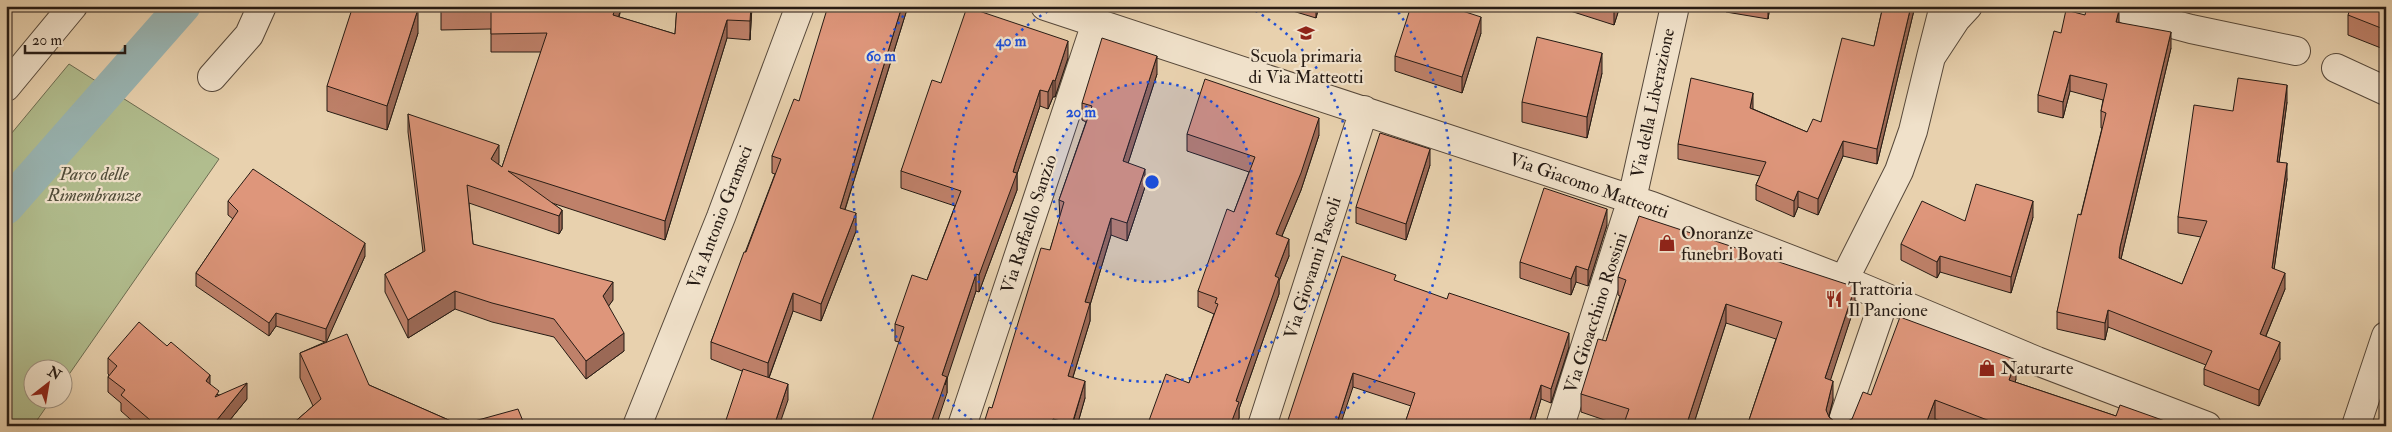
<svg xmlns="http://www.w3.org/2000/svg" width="2392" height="432" font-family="'IM FELL Double Pica',serif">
	<rect width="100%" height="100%" fill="#e8d1ae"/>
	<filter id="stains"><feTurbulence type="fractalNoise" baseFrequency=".004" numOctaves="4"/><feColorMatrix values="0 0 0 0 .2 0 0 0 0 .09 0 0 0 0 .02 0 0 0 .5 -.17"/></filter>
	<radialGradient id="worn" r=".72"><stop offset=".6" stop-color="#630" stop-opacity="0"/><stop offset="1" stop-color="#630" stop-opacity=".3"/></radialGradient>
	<!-- green -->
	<path fill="#b1bd8e" stroke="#6c6c51" d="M69,64L219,159L63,383L62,370H32V400H51L33,426H6V140Z"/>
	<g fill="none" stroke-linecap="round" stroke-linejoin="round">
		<!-- canal -->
		<path stroke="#99b5b3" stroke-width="35" d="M6,207L183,6"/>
		<!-- minor casing -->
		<g stroke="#56483a" stroke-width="30">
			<path id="minor" d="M1045,6L1652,206L1844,280L2037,361L2207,426
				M1944,6L1931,57L1956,19L1968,6
				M2105,6L2191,29L2296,51
				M2336,68L2386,91
				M212,77L249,35L262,6
				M6,87L73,6
				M1844,280L1899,171L1913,131L1931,57
				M637,426L721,217L800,6
				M962,426L1096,23
				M1262,426L1364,110
				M1560,426L1632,199L1675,6
				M1841,426L1885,298
				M2356,426L2386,336"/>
		</g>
		<!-- minor -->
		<use href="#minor" stroke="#f0e1ca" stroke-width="28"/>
	</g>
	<!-- wall -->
	<path fill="#bf816a" stroke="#261b14" d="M441,6H622L619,17L675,34L677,6H752L750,40L727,38L665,240L552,203L562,210V229L559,234L469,203L473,244L613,300L608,306L624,351L586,379L554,337L492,322L455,309L408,338L385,292V274L423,252L408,132V114L499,163L498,164L502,167L541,52H491V29L441,30Z
		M908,6L845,210L856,231L821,321L793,311L769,378L788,400L742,371L711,359V342L775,174L772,173V156L799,101Z
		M1276,6H1319L1316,18Z
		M1561,6H1620L1614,25L1561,8Z
		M1726,6H1770L1768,19L1726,12Z
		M1883,6H1915L1877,164L1843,156L1818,215L1798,207L1794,217L1756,200V185L1760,176L1678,159V144L1753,109L1807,132L1821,122L1874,46Z
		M2386,6V50L2348,35V15Z
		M2085,15L2119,22L2171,48L2121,259L2182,284L2201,237L2178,233V217L2233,111L2287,102L2279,162L2287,179L2274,269L2285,289L2266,336L2280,359L2259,406L2204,385V369L2206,365L2108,327L2105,340L2057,329V312L2102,128H2101V111L2103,100L2070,91L2063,118L2038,112V95L2061,33Z
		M418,33L387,130L327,111V86Z
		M1481,33L1462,93L1395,71V56Z
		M1068,58L1055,97H1053L1048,109L1040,106L1017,174V190L979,292L976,291L947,376V393L899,342L895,341V324L927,280L955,206L901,188V171L941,83Z
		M1602,73L1587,138L1522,122V102Z
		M1157,74L1128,163L1145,187L1127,241L1111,235L1090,305V321L1073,377L1085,398L1077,426H983L992,408L1050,250L1060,218L1059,200L1086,122L1082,120V103Z
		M1187,134L1319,135L1301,190L1282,236L1289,256L1279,281V294L1239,409V418L1236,426H1147L1189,383L1214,314L1198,307V291L1234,212L1249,172L1187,151Z
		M1430,165L1406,240L1356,223V207Z
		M228,201L365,256L326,342L369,385L460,425L525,426H290L313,406L300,378V353L325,342L276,326L269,336L196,286V273L233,219L228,215Z
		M2033,217L2011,293L1940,272L1937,278L1901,260V244L1965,221Z
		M1607,225L1588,286L1576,282L1571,295L1520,278V262Z
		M1618,277L1855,305L1830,380L1833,400L1829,417L1835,422L1844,423L1852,419L1871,395L2016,379L2015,382L2116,416L2179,426H1953L1935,419L1932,426H1747L1776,339L1726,323L1693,426H1622L1581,412V394L1606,341L1620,296L1618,295Z
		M1396,281L1569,347L1551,403L1541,399L1533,426H1404L1411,406L1353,387L1286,426Z
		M108,358L219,395L247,399L225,426H138L121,411V403L108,392V377L109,375L108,374Z"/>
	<!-- shaded-wall -->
	<path fill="#9b6956" stroke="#261b14" d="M616,6H622L613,33V15Z
		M751,6H752L750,40V21Z
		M902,6H908L840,225V208Z
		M1316,6H1319L1316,18Z
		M1615,6H1620L1614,25V9Z
		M1768,6H1770L1768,19Z
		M1911,6H1915L1877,164V149Z
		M418,9V33L387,130V106Z
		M2119,10V26L2116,22Z
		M1481,17V33L1462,93V77Z
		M727,20V38L665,240V221Z
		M2171,32V48L2120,263L2119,258L2120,247Z
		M1068,41V58L1055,97V81Z
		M1602,53V73L1587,138V117Z
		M1157,56V74L1123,179V161Z
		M2070,75V91L2063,118V102Z
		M1053,80V97L1048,109V92Z
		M2287,85V102L2277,178V162Z
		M1040,90V106L1017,174V190L979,292V275L1013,172L1016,162Z
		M1753,93V109L1750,124V108Z
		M1319,118V135L1301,190L1276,250V234Z
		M1843,141V156L1818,215V199Z
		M499,145V163L491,177V159Z
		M1430,149V165L1406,240V224Z
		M2287,163V179L2272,284V268Z
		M1145,169V187L1127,241V223Z
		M1798,191V207L1794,217V201Z
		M2033,201V217L2011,293V277Z
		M1607,209V225L1588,286V270Z
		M562,210V229L559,234V216Z
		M856,213V231L821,321V304Z
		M1111,218V235L1090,305V321L1068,393V376L1085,302Z
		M1289,239V256L1279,281V294L1239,409V418L1236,426H1230L1236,401L1275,276Z
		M365,243V256L326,343V329Z
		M1940,256V272L1937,278V262Z
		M1576,266V282L1571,295V279Z
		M2285,273V289L2260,350V334Z
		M976,274V291L945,385L947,377V393L936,426H930L942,375Z
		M613,282V300L603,314V296Z
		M1855,287V305L1825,397V378Z
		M455,291V309L408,338V320Z
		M793,293V311L768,380V363Z
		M1726,304V323L1693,426H1686Z
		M2108,310V327L2105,340V323Z
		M276,313V326L269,336V323Z
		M624,333V351L586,379V361Z
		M1569,333V347L1551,403V389Z
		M2280,342V359L2259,406V390Z
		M2016,360V379L2009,399V380Z
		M1353,373V387L1340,426H1336Z
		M210,375V391L206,381Z
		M1085,381V398L1077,426H1072Z
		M1833,381V400L1826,426V410Z
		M247,383V399L225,426H212Z
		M788,384V400L779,426H774Z
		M1541,385V399L1533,426H1528Z
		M1935,400V419L1932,426H1925Z"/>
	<!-- building -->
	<path fill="#de967b" stroke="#261b14" d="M353,6H411L418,9L387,106L327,86Z
		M441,6H616L613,15L675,34L677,6H751L750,21L727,20L665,221L508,171L562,210L559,216L467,185L473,244L613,282L603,296L624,333L586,361L554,319L492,303L455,291L408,320L385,274L425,251L408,114L499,145L491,159L502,167L547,33L491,34V11H441Z
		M828,6H902L840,208L856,213L821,304L793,293L768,363L711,342L744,252H746L781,159L772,156L794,99L799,101Z
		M1411,6H1447L1481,17L1462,77L1395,56Z
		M1605,6H1615L1614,9Z
		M1883,6H1911L1877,149L1843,141L1818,199L1798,191L1794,201L1756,185L1766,162L1678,144L1691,78L1753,93L1750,108L1807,132L1813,119L1821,122L1842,38L1874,46Z
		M2087,6H2106L2119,10L2116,22L2171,32L2120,247L2119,258L2182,284L2207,221L2178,217L2194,105L2233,111L2238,78L2287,85L2277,162L2287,163L2272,268L2285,273L2260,334L2280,342L2259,390L2204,369L2212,351L2108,310L2105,323L2057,312L2078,214L2081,215L2106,113L2101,111L2107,84L2070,75L2063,102L2038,95L2054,31L2061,33L2066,10L2085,15Z
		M2351,6H2386V30L2348,15Z
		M967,7L1068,41L1055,81L1053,80L1048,92L1040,90L1016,162L1013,172L1017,173L979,275L976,274L942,375L947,377L930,426H870L904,327L895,324L912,275L927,280L961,191L901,171L932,80L941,83Z
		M1537,37L1602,53L1587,117L1522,102Z
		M1102,38L1157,56L1123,161L1145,169L1127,223L1111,218L1085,302L1090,303L1068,376L1085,381L1072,424L1053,419L1051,426H983L989,407L992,408L1041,248L1050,250L1064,202L1059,200L1092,106L1082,103Z
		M1205,79L1319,118L1301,173L1276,234L1289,239L1275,276L1279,278L1236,401L1239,402L1230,426H1147L1166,374L1189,383L1218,304L1215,303L1217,298L1198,291L1227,209L1234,212L1255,157L1187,134Z
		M1380,133L1430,149L1406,224L1356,207Z
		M253,169L365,243L326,329L276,313L269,323L196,273L238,211L228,201Z
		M1976,184L2033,201L2011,277L1940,256L1937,262L1901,244L1922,201L1965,221Z
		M1544,188L1607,209L1588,270L1576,266L1571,279L1520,262Z
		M1639,216L1855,287L1825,378L1833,381L1826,410L1829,417L1835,422L1844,423L1852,419L1863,392L1871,395L1900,317L2016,360L2009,380L2116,416L2120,405L2179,426H2003L1935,400L1925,426H1747L1782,322L1726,304L1686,426H1678L1665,422L1664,426H1623L1629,409L1581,394L1598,339L1606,341L1626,280L1618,277Z
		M1342,256L1396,275L1394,280L1447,299L1449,293L1569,333L1551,389L1541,385L1528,426H1404L1415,393L1353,373L1336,426H1286Z
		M139,322L167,346L171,342L210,375L206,381L219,391L215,397L247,383L212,426H157L121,395L125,390L108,377L117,366L108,358Z
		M347,334L369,385L460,425L518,409L525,426H290L321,399L300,353Z
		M743,369L788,384L774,426H724Z"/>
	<!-- distance rings -->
	<circle cx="1152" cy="182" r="100" fill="#1d4ed8" fill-opacity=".12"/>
	<g fill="none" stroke="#1d4ed8" stroke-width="2.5" stroke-dasharray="2.5 5">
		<circle cx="1152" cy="182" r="100"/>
		<path d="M1249 7A200 200 0 1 1 1055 7"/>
		<path d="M978 425A299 299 0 0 1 910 6M1394 6A299 299 0 0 1 1326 425"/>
	</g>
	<!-- icons -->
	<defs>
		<g id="school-bare" transform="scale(1.35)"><path d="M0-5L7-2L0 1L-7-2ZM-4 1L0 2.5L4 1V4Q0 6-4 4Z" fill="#8f2418" stroke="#f0e1ca" stroke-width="2.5" paint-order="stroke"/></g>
		<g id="shop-bare" transform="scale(1.35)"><path d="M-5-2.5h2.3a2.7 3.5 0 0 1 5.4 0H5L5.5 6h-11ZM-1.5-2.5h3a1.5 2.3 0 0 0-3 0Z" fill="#8f2418" stroke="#f0e1ca" stroke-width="2.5" paint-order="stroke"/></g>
		<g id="restaurant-bare" transform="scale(1.35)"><path d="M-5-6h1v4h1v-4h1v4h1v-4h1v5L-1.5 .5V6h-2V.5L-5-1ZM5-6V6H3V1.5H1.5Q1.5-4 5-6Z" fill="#8f2418" stroke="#f0e1ca" stroke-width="2.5" paint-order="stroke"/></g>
	</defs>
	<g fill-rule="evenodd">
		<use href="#school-bare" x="1306" y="33"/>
		<use href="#shop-bare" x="1667" y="243"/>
		<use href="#restaurant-bare" x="1834" y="299"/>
		<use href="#shop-bare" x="1987" y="368"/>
	</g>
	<g text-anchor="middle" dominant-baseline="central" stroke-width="4.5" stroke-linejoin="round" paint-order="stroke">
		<!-- poi labels -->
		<g font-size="18" fill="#261b14" stroke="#f0e1ca" text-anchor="start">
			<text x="1306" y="56" text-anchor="middle">Scuola primaria<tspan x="1306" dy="21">di Via Matteotti</tspan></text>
			<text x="1681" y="233">Onoranze<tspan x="1681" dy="21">funebri Bovati</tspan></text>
			<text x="1848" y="289">Trattoria<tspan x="1848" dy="21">Il Pancione</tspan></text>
			<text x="2001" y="368">Naturarte</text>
		</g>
		<!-- street labels -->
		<g font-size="18" fill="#261b14" stroke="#f0e1ca">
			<text transform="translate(1653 103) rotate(-78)">Via della Liberazione</text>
			<text transform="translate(1589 186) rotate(19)">Via Giacomo Matteotti</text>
			<text transform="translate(720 217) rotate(-69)">Via Antonio Gramsci</text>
			<text transform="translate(1029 224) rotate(-72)">Via Raffaello Sanzio</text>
			<text transform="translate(1313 268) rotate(-72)">Via Giovanni Pascoli</text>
			<text transform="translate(1596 313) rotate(-72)">Via Gioacchino Rossini</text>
		</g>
		<!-- park labels -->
		<g font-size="18" font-style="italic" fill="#504c39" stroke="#f0e1ca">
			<text x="94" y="174">Parco delle<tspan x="94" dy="21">Rimembranze</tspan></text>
		</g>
	</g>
	<circle cx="1152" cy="182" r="8" fill="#1d4ed8" stroke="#f0e1ca" stroke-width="2.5"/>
	<g font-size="15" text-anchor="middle" font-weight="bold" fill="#1d4ed8" stroke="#f0e1ca" stroke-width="4.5" stroke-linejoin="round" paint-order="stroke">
		<text x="1011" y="46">40 m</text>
		<text x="881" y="61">60 m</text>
		<text x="1081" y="117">20 m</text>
	</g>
	<!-- margin -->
	<rect width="2392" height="432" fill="none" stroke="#e8d1ae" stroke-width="25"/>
	<rect x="8" y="8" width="2377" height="417" fill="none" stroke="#261b14" stroke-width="2.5"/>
	<rect x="12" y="12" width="2367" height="407" fill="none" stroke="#261b14"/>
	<!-- north arrow -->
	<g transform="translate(48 384) rotate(31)"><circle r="24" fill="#f0e1ca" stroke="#9f9281"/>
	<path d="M0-4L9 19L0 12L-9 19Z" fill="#8f2418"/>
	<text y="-8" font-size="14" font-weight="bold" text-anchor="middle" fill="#261b14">N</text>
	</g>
	<!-- scale -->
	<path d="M25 45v8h100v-8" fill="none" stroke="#261b14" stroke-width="2.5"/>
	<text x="32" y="45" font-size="15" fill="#261b14" stroke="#f0e1ca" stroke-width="4" paint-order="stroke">20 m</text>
	<rect width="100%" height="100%" filter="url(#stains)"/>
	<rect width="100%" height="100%" fill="url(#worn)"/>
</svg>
